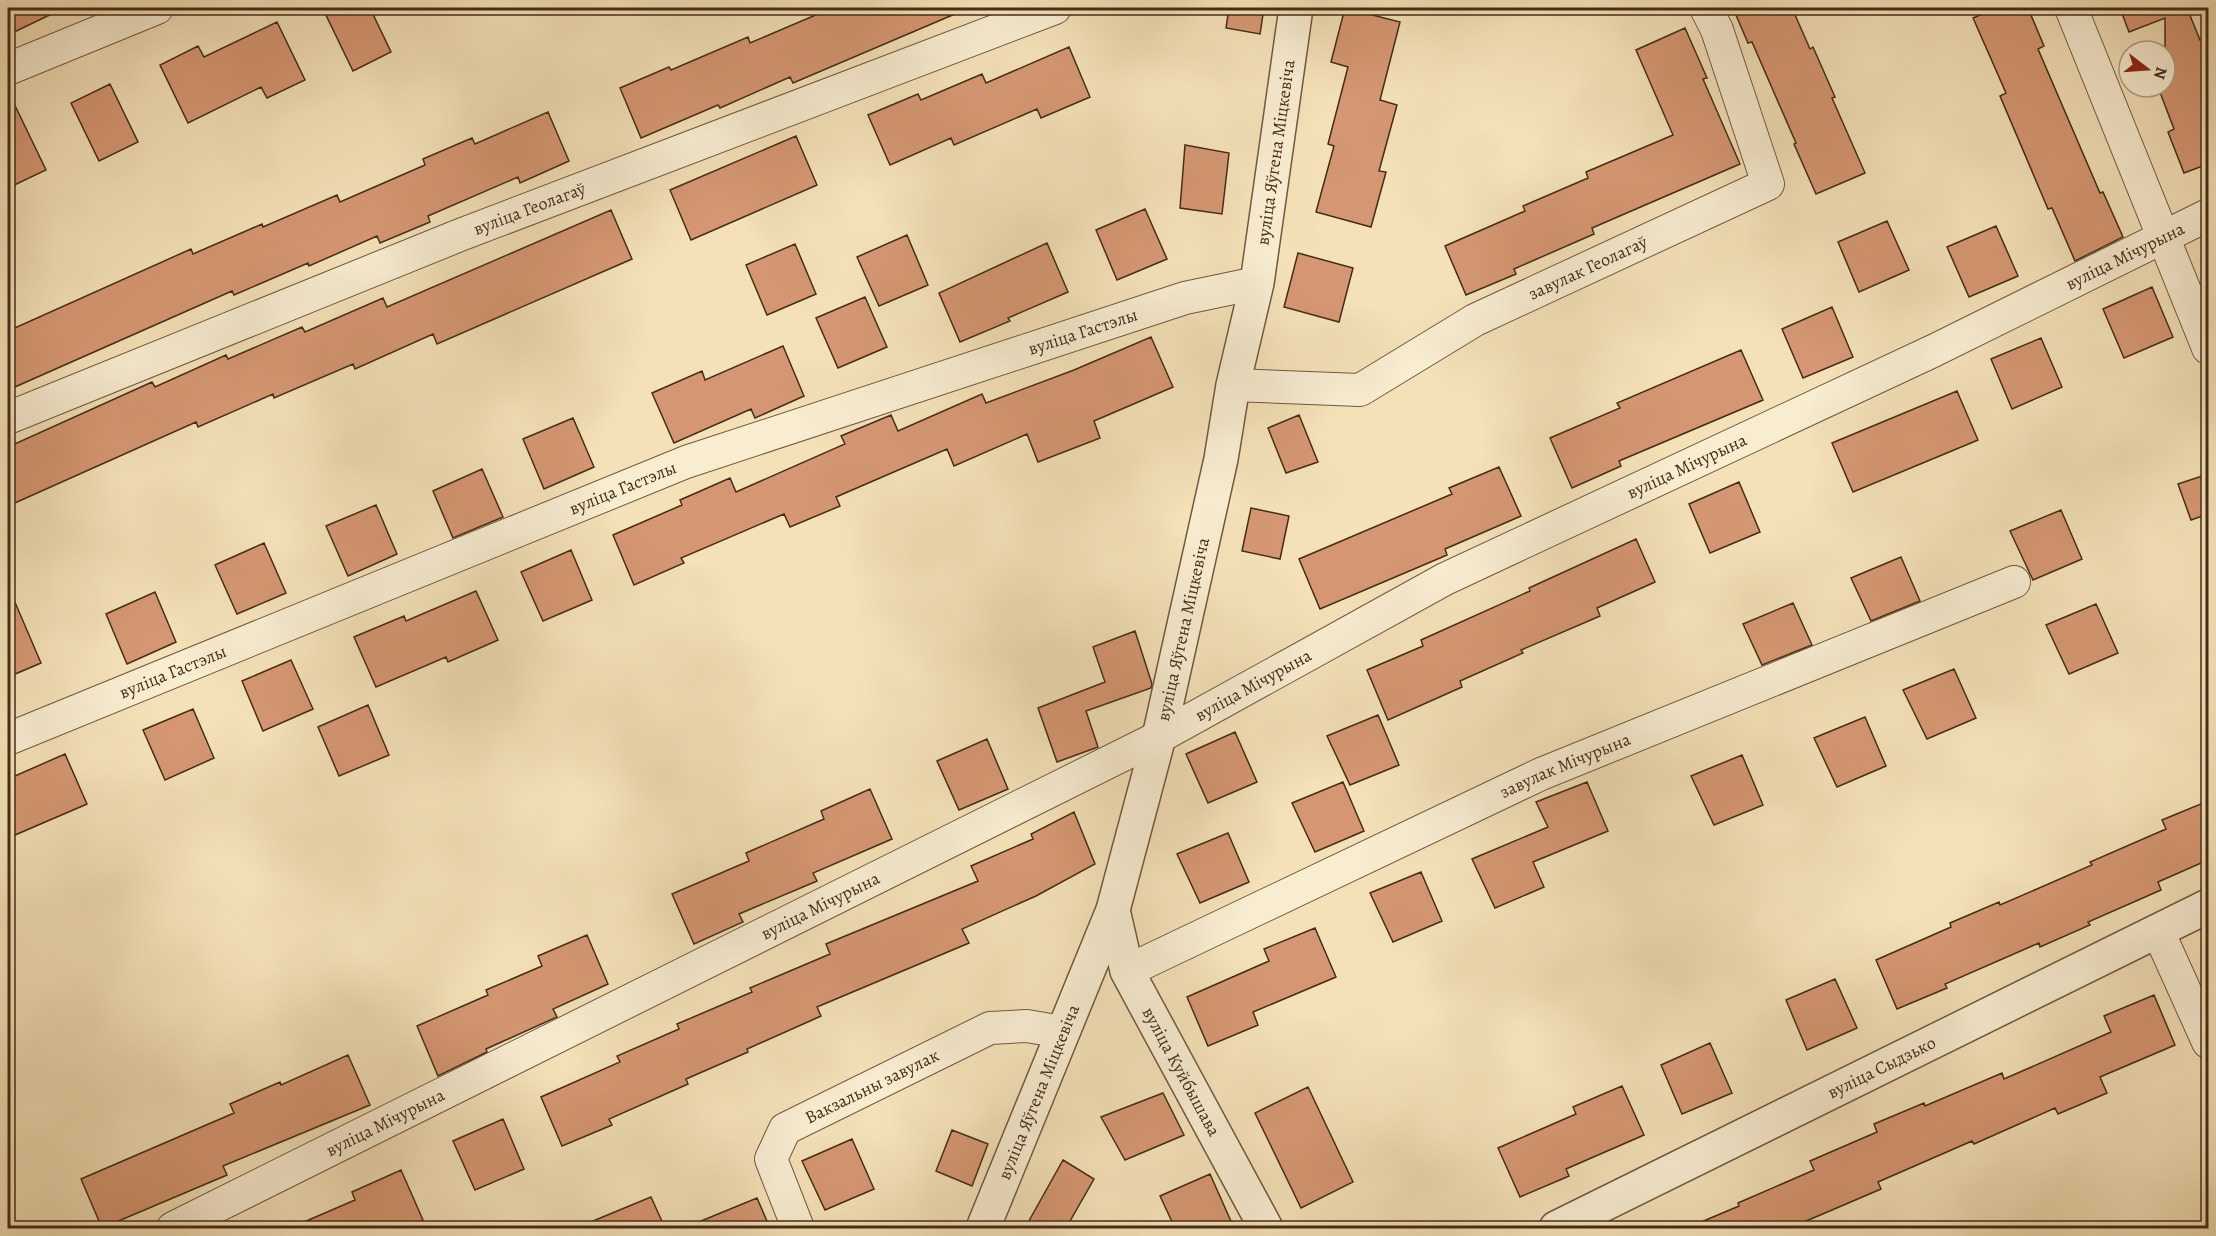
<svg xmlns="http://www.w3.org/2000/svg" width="2216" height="1236" font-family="Alegreya,serif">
	<rect width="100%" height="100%" fill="#f4e1b8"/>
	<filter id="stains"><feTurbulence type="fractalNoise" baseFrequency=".00333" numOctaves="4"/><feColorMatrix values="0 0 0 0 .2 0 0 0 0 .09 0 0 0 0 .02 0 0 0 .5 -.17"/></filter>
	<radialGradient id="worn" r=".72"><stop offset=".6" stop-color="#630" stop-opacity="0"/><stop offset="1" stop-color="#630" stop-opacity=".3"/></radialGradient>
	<!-- building -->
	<path fill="#d59773" stroke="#452c17" stroke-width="1.5" d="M8,8H64L8,35Z
		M336,8H370L391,52L353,71L325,13Z
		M832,8H969L793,83L790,77L720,108L718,105L641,138L620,88L669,67L671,70L748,37L750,43Z
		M1229,8H1264L1260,34L1226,28Z
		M1345,8L1400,22L1380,100L1397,105L1379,171L1386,172L1371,227L1316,212L1334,146L1328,144L1348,67L1331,62Z
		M1733,8H1792L1810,49L1813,47L1835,97L1832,98L1865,173L1816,194L1794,144L1796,143L1752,42L1748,43Z
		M1997,8H2028L2044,46L2038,49L2100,193L2103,192L2123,237L2075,261L2052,208L2048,209L2000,96L2006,93L1973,18Z
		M2120,8H2187L2200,40L2208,37V164L2184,173L2168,132L2174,129L2158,87H2165V18L2129,32Z
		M277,22L305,80L267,98L261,87L188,123L160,65L198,46L204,57Z
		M1685,28L1707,78L1703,79L1740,164L1592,228L1594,234L1514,269L1516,274L1466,295L1445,246L1525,211L1523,206L1588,178L1586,172L1673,135L1636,50Z
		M1069,47L1090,97L1041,118L1037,109L954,145L951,138L890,165L868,115L918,94L921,100L982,74L986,83Z
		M110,84L138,142L99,161L71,103Z
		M8,91L46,170L8,188Z
		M548,112L569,161L520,183L518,177L428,216L430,222L380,243L377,236L309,266L308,263L234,295L232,291L8,390V331L191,249L193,254L262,224L263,227L337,195L340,202L425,165L423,159L472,138L475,144Z
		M796,136L817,185L691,240L670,190Z
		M1185,145L1229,153L1222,214L1180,208Z
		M1145,209L1167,259L1117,280L1096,230Z
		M611,210L632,259L437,344L433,334L355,369L353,364L274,398L273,394L198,427L196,422L8,506V447L152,382L155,387L226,355L228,359L302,327L305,332L383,298L387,307Z
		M1887,221L1909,270L1859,292L1838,242Z
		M1996,226L2018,276L1969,297L1947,247Z
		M907,235L928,285L879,306L857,257Z
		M1047,243L1068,292L1008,318L1010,321L960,342L939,293Z
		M795,244L816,294L767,315L746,265Z
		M1298,253L1353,268L1339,322L1284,307Z
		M2152,287L2173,337L2124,358L2103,309Z
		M865,297L887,347L838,368L816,318Z
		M1832,307L1853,357L1803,378L1782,329Z
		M1151,337L1173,387L1094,421L1100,438L1038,462L1027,434L954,466L947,449L836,497L840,506L790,527L784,514L681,558L684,563L634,585L613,535L682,505L680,500L730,478L736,492L845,444L841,436L891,415L898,431L982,394L986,403L1074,370Z
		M2041,338L2062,387L2012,409L1991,359Z
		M783,346L804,396L755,418L751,409L674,443L652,393L702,371L705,380Z
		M1741,350L1763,400L1619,461L1621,466L1572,488L1550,438L1620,408L1617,403Z
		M1957,391L1978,440L1853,492L1832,443Z
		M1299,415L1318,462L1286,473L1268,428Z
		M573,418L594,467L544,489L523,439Z
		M1499,467L1521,516L1445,549L1447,555L1320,609L1299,559L1452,494L1449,488Z
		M482,469L503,517L453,538L433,491Z
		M2208,474V514L2191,520L2178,484Z
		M1739,482L1760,532L1710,553L1689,504Z
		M376,505L397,554L348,576L326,526Z
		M1251,508L1289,516L1280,559L1242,551Z
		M2061,510L2082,559L2033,580L2010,531Z
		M1636,539L1655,582L1597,608L1600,616L1521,650L1523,653L1460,681L1462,687L1388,720L1367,670L1423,646L1421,640L1530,591L1529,588Z
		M264,543L286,593L237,614L215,565Z
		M571,550L592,600L543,621L521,572Z
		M1901,557L1920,601L1871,621L1851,578Z
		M8,586L41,663L8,677Z
		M476,591L498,640L448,662L446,657L376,687L354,637L404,616L406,621Z
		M155,592L176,642L127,664L106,614Z
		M1793,603L1812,645L1762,665L1743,624Z
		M2096,604L2118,653L2069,674L2046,625Z
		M1135,631L1152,684L1151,688L1086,711L1098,747L1057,762L1038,708L1105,682L1093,647Z
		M291,660L313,709L263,731L242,681Z
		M1954,669L1976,718L1927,739L1903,690Z
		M368,705L389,755L339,776L318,727Z
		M193,709L214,758L165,780L143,730Z
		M1378,715L1399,765L1350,785L1327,736Z
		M1865,717L1886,766L1837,787L1814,738Z
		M1235,732L1257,782L1208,803L1186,754Z
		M987,739L1008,789L959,810L937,761Z
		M65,754L87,804L8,838V779Z
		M1742,755L1763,805L1714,825L1691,776Z
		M1343,782L1364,831L1315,852L1292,803Z
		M1587,782L1608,831L1533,862L1544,887L1495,908L1472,859L1548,827L1536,802Z
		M870,789L892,839L813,873L817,881L739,914L743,922L694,944L672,894L749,861L746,853L824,819L821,811Z
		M2208,801V860L2158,882L2161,890L2088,922L2090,925L2040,947L2039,943L1945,984L1947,988L1897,1009L1876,960L1951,927L1950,923L1999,902L2000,905L2092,865L2090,862L2166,829L2162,820Z
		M1074,812L1095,864L1036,896L962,929L969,943L817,1007L821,1016L747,1049L748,1052L686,1079L688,1084L609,1119L612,1125L562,1146L541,1097L620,1062L617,1056L679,1029L677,1024L752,992L750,988L830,954L826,944L978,881L971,866L1033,839L1031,834Z
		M1228,833L1249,882L1200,903L1177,854Z
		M1421,872L1442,921L1393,942L1370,893Z
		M1315,928L1336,977L1253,1012L1258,1025L1208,1046L1187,997L1269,961L1264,949Z
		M587,935L608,984L553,1009L557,1017L486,1049L487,1052L438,1076L417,1026L488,995L486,990L542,966L538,956Z
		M1835,979L1857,1028L1807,1050L1786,1000Z
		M2154,995L2175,1045L2100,1077L2107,1093L2058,1114L2055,1108L1974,1144L1972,1141L1878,1182L1881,1189L1804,1222L1807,1228H1687L1739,1206L1738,1203L1814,1170L1810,1161L1877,1132L1874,1124L1924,1103L1925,1106L2002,1073L2004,1079L2111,1032L2104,1016Z
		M1710,1043L1732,1093L1682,1114L1661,1065Z
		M348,1055L370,1105L223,1166L227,1175L102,1228L81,1179L234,1113L230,1104L280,1082L281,1085Z
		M1622,1086L1644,1135L1566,1169L1569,1176L1520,1197L1498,1148L1576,1114L1573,1107Z
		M1308,1087L1353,1182L1301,1208L1255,1113Z
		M1163,1093L1184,1135L1125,1160L1101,1117Z
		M503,1119L524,1169L475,1190L453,1141Z
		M952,1130L988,1144L972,1186L936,1171Z
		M852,1139L874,1189L825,1210L802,1161Z
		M1063,1160L1094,1179L1066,1228H1025Z
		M401,1170L423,1220L403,1228H290L355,1200L352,1192Z
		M1210,1174L1234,1228H1175L1160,1196Z
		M651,1197L665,1228H576Z
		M757,1198L770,1228H684Z"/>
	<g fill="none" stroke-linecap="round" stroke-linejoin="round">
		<!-- minor casing -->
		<g stroke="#71593f" stroke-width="34">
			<g id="minor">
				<path d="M2071,8L2208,348"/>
				<path d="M8,69L157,8"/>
				<path id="s1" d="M1233,385L1360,390L1475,320L1768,184L1717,30L1706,8"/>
				<path id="s2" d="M8,418L460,235L1055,8"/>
				<path id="s3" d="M8,739L686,462L1185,298L1257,283"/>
				<path d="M2158,931L2208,1042"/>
				<path id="s4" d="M1127,971L1541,774L2014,582"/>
				<path id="s5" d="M173,1228L1159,737L1445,579L1933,351L2208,215"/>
				<path id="s6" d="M798,1228L771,1159L785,1129L990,1028L1027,1026L1062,1032"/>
			</g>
		</g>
		<!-- tertiary casing -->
		<g stroke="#71593f" stroke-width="36">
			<g id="tertiary">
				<path id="s7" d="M1113,910L1127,971L1266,1228"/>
				<path id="s8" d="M983,1228L1113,910L1159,737L1221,459L1233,385L1257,283L1296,8"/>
				<path id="s9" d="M1556,1228L2208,906"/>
			</g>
		</g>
		<!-- minor -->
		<use href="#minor" stroke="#f8ecd1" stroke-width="32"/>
		<!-- tertiary -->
		<use href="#tertiary" stroke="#f8ecd1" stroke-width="33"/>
	</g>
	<g text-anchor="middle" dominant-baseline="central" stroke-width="4.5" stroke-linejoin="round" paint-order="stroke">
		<!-- street labels -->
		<g font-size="18" fill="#452c17" stroke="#f8ecd1">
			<text stroke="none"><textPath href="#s8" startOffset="1119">вуліца Яўгена Міцкевіча</textPath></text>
			<text stroke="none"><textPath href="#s2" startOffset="562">вуліца Геолагаў</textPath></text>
			<text stroke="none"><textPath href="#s5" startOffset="2181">вуліца Мічурына</textPath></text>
			<text stroke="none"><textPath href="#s1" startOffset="386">завулак Геолагаў</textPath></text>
			<text stroke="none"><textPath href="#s3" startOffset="1150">вуліца Гастэлы</textPath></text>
			<text stroke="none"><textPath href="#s5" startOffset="1695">вуліца Мічурына</textPath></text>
			<text stroke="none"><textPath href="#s3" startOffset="664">вуліца Гастэлы</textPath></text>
			<text stroke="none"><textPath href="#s8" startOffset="633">вуліца Яўгена Міцкевіча</textPath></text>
			<text stroke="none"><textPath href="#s3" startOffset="178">вуліца Гастэлы</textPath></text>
			<text stroke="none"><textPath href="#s5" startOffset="1209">вуліца Мічурына</textPath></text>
			<text stroke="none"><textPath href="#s4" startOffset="484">завулак Мічурына</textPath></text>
			<text stroke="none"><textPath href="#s5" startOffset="723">вуліца Мічурына</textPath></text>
			<text stroke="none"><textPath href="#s9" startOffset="363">вуліца Сыдзько</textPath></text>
			<text stroke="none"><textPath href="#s7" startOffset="177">вуліца Куйбышава</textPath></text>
			<text stroke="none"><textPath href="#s6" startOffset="204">Вакзальны завулак</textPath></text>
			<text stroke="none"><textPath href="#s8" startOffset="147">вуліца Яўгена Міцкевіча</textPath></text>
			<text stroke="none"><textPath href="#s5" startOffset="237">вуліца Мічурына</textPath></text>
		</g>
	</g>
	<!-- margin -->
	<rect width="2216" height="1236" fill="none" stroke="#f4e1b8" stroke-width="30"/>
	<rect x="9" y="9" width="2198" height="1218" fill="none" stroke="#452c17" stroke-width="3"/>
	<rect x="15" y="15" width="2186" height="1206" fill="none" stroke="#452c17" stroke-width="1.5"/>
	<!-- north arrow -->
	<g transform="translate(2147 69) rotate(107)"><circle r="28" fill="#f8ecd1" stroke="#b09f87" stroke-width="1.5"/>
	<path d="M0-4.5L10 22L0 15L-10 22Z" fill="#8f2418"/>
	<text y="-9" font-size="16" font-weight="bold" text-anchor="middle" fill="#452c17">N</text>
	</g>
	<rect width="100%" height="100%" filter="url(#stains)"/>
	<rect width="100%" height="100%" fill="url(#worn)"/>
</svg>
